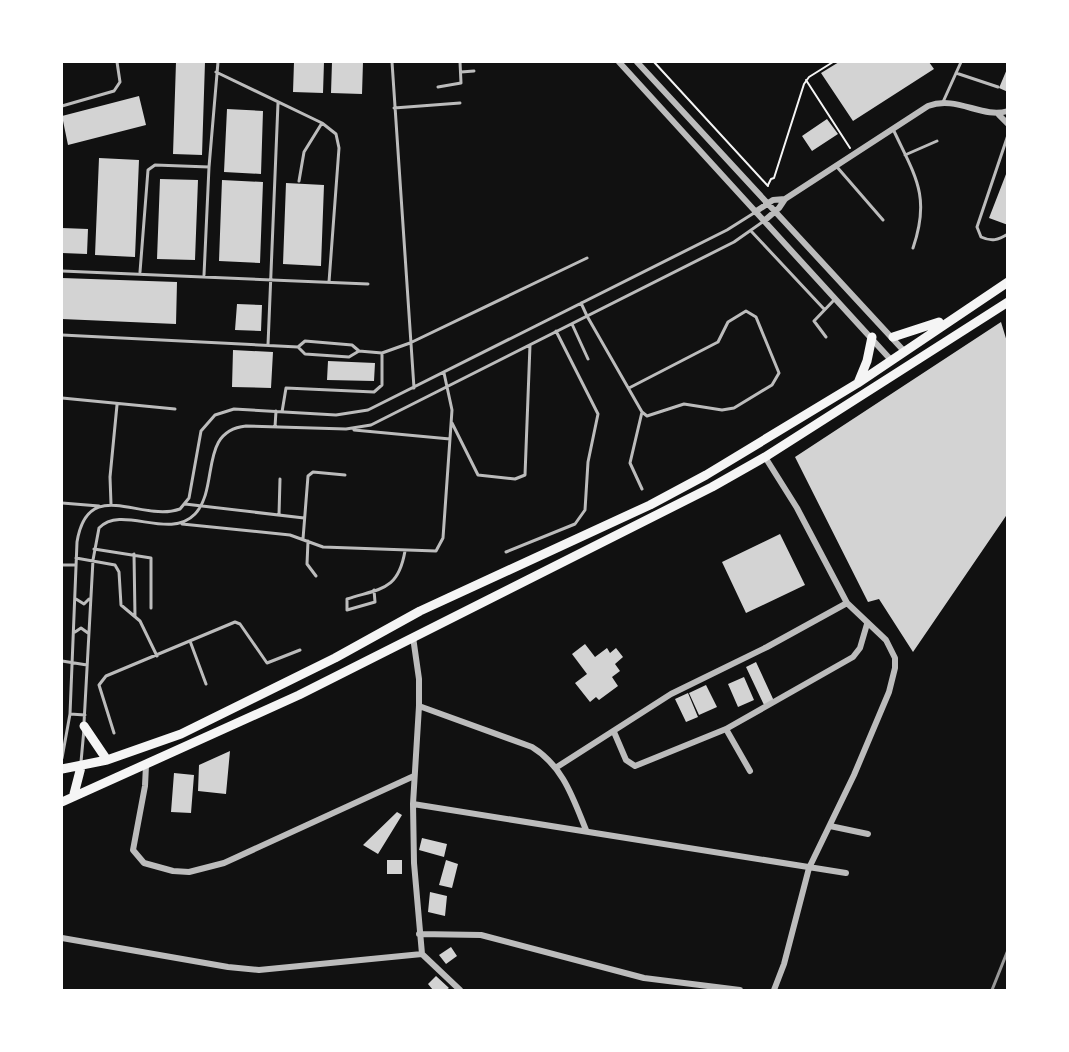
<svg xmlns="http://www.w3.org/2000/svg" width="1069" height="1052" font-family="Inter,sans-serif">
	<rect width="100%" height="100%" fill="#111"/>
	<!-- building -->
	<path fill="#d3d3d3" d="M176,62H205L202,155L173,154Z
		M294,62H324L323,93L293,92Z
		M332,62H363L362,94L331,93Z
		M839,62H929L934,69L853,121L821,73Z
		M1007,69H1008V92L999,88Z
		M139,96L146,125L68,145L62,116Z
		M227,109L263,111L261,174L224,172Z
		M827,119L838,134L812,151L802,136Z
		M99,158L139,160L135,257L95,255Z
		M1008,169V225L989,218Z
		M160,179L198,180L195,260L157,259Z
		M222,180L263,182L260,263L219,261Z
		M286,183L324,185L321,266L283,264Z
		M62,228L88,229L87,254L62,253Z
		M62,278L177,282L176,324L62,319Z
		M237,304L262,305L261,331L235,330Z
		M1001,322L1008,345V513L913,652L879,599L868,602L795,457Z
		M233,350L273,352L271,388L232,387Z
		M328,361L375,363L374,381L327,380Z
		M780,534L805,585L746,613L722,562Z
		M585,644L595,657L607,648L610,653L616,648L623,657L615,664L620,671L612,677L618,686L599,700L596,697L590,702L575,683L587,674L572,654Z
		M756,662L774,701L764,705L746,667Z
		M744,677L754,700L738,707L728,684Z
		M706,685L717,707L699,715L689,693Z
		M688,693L698,717L686,722L675,699Z
		M230,751L226,794L198,791L199,765Z
		M174,773L194,775L191,813L171,812Z
		M397,812L402,815L378,854L363,845Z
		M422,838L447,844L444,857L419,850Z
		M387,860H402V874H387Z
		M446,860L458,864L452,888L439,885Z
		M430,892L447,896L445,916L428,912Z
		M451,947L457,956L446,964L439,955Z
		M436,976L449,988L446,990H433L428,984Z"/>
	<g fill="none" stroke-linecap="round" stroke-linejoin="round">
		<!-- path -->
		<path stroke="#f5f5f5" stroke-width="2" d="M654,62L768,186
			M806,80L850,148
			M768,185L771,179L774,178L804,84L809,77L833,62"/>
		<!-- service -->
		<path stroke="#bcbcbc" stroke-width="3" d="M392,62L414,388
			M216,72L322,123L336,134L339,148L329,282
			M461,72L474,71
			M956,73L998,87
			M438,87L461,83L460,62
			M943,102L961,62
			M62,106L114,91L120,82L117,62
			M394,108L460,103
			M893,129C915,176 931,196 913,248
			M1008,135L977,227L981,237C992,242 998,240 1008,234
			M905,155L937,141
			M837,167L883,220
			M299,181L304,152L322,123
			M751,231L824,309
			M62,271L368,284
			M140,272L148,170L155,165L209,167
			M204,275L209,167L218,62
			M581,303L587,316L642,412L647,416L684,404L722,410L734,408L772,385L779,373L756,317L746,311L728,322L718,342L629,388
			M572,324L588,359
			M62,335L298,347L305,354L349,357L359,351
			M826,337L814,321L835,299
			M268,345L278,103
			M298,347L305,341L352,345L359,351L382,353L410,343L587,258
			M62,398L175,409
			M282,412L286,388L374,392L382,385V353
			M452,423L478,475L515,479L525,475L530,345
			M275,427L276,411
			M354,430L450,439
			M642,489L630,463L642,412
			M62,503L99,506
			M111,504L110,477L117,405
			M185,504L304,518
			M279,515L280,479
			M182,524L290,535L323,547L436,551L443,538L452,410L444,373
			M303,539L308,476L313,472L345,475
			M308,541L307,564L316,576
			M94,549L151,558V608
			M506,552L575,524L585,510L588,462L598,414L556,331
			M134,554L135,617
			M76,558L115,565L119,572L121,605L140,621L157,656
			M62,565H76
			M374,590L375,602L347,610V599C381,588 398,591 405,551
			M76,599L84,604L89,599
			M75,632L81,628L88,633
			M190,641L206,684
			M62,661L87,665
			M70,714L85,715
			M84,723L93,560L99,528C122,504 169,541 195,514C220,487 198,431 246,426L346,429L371,425L734,242L764,221
			M114,733L99,685L106,676L235,622L240,624L267,663L300,650
			M62,758L70,714L77,542C88,475 141,523 180,509L189,498L201,431L215,415L234,409L336,415L368,410L727,230L754,213
			M81,762L84,729"/>
		<!-- minor -->
		<path stroke="#bcbcbc" stroke-width="6" d="M619,62L891,360
			M637,62L904,351
			M999,115L1008,124
			M755,212L773,200L785,199
			M764,221L779,208L785,199L928,106C957,95 982,119 1008,111
			M765,457L797,508L847,603L886,640L895,658V668L889,692L854,775L809,868L784,964L774,990
			M413,637L419,679V706L413,804L414,863L422,954
			M419,706L532,747C563,766 573,798 586,830
			M726,729L750,771
			M614,732L626,760L635,766L726,729L853,657L860,648L867,624
			M146,765L145,786L133,850L144,863L173,871L189,872L224,863L414,776
			M557,767L671,694L767,647L847,603
			M413,804L846,873
			M830,826L868,834
			M419,934L481,935L644,978L740,990
			M62,938L228,967L259,970L422,954L460,990"/>
		<!-- primary -->
		<path stroke="#f5f5f5" stroke-width="9" d="M893,337L939,322
			M858,383L867,361L872,337
			M84,726L107,760
			M62,769L107,760L181,734L335,658L420,611L650,505L706,475L858,383L1008,282
			M74,794L81,767
			M62,802L299,695L712,487L765,457L1008,302"/>
		<!-- rail -->
		<path stroke="#9a9a9a" stroke-width="3" d="M992,990L1008,950"/>
	</g>
	<!-- border -->
	<rect width="1069" height="1052" fill="none" stroke="#ffffff" stroke-width="126"/>
</svg>
